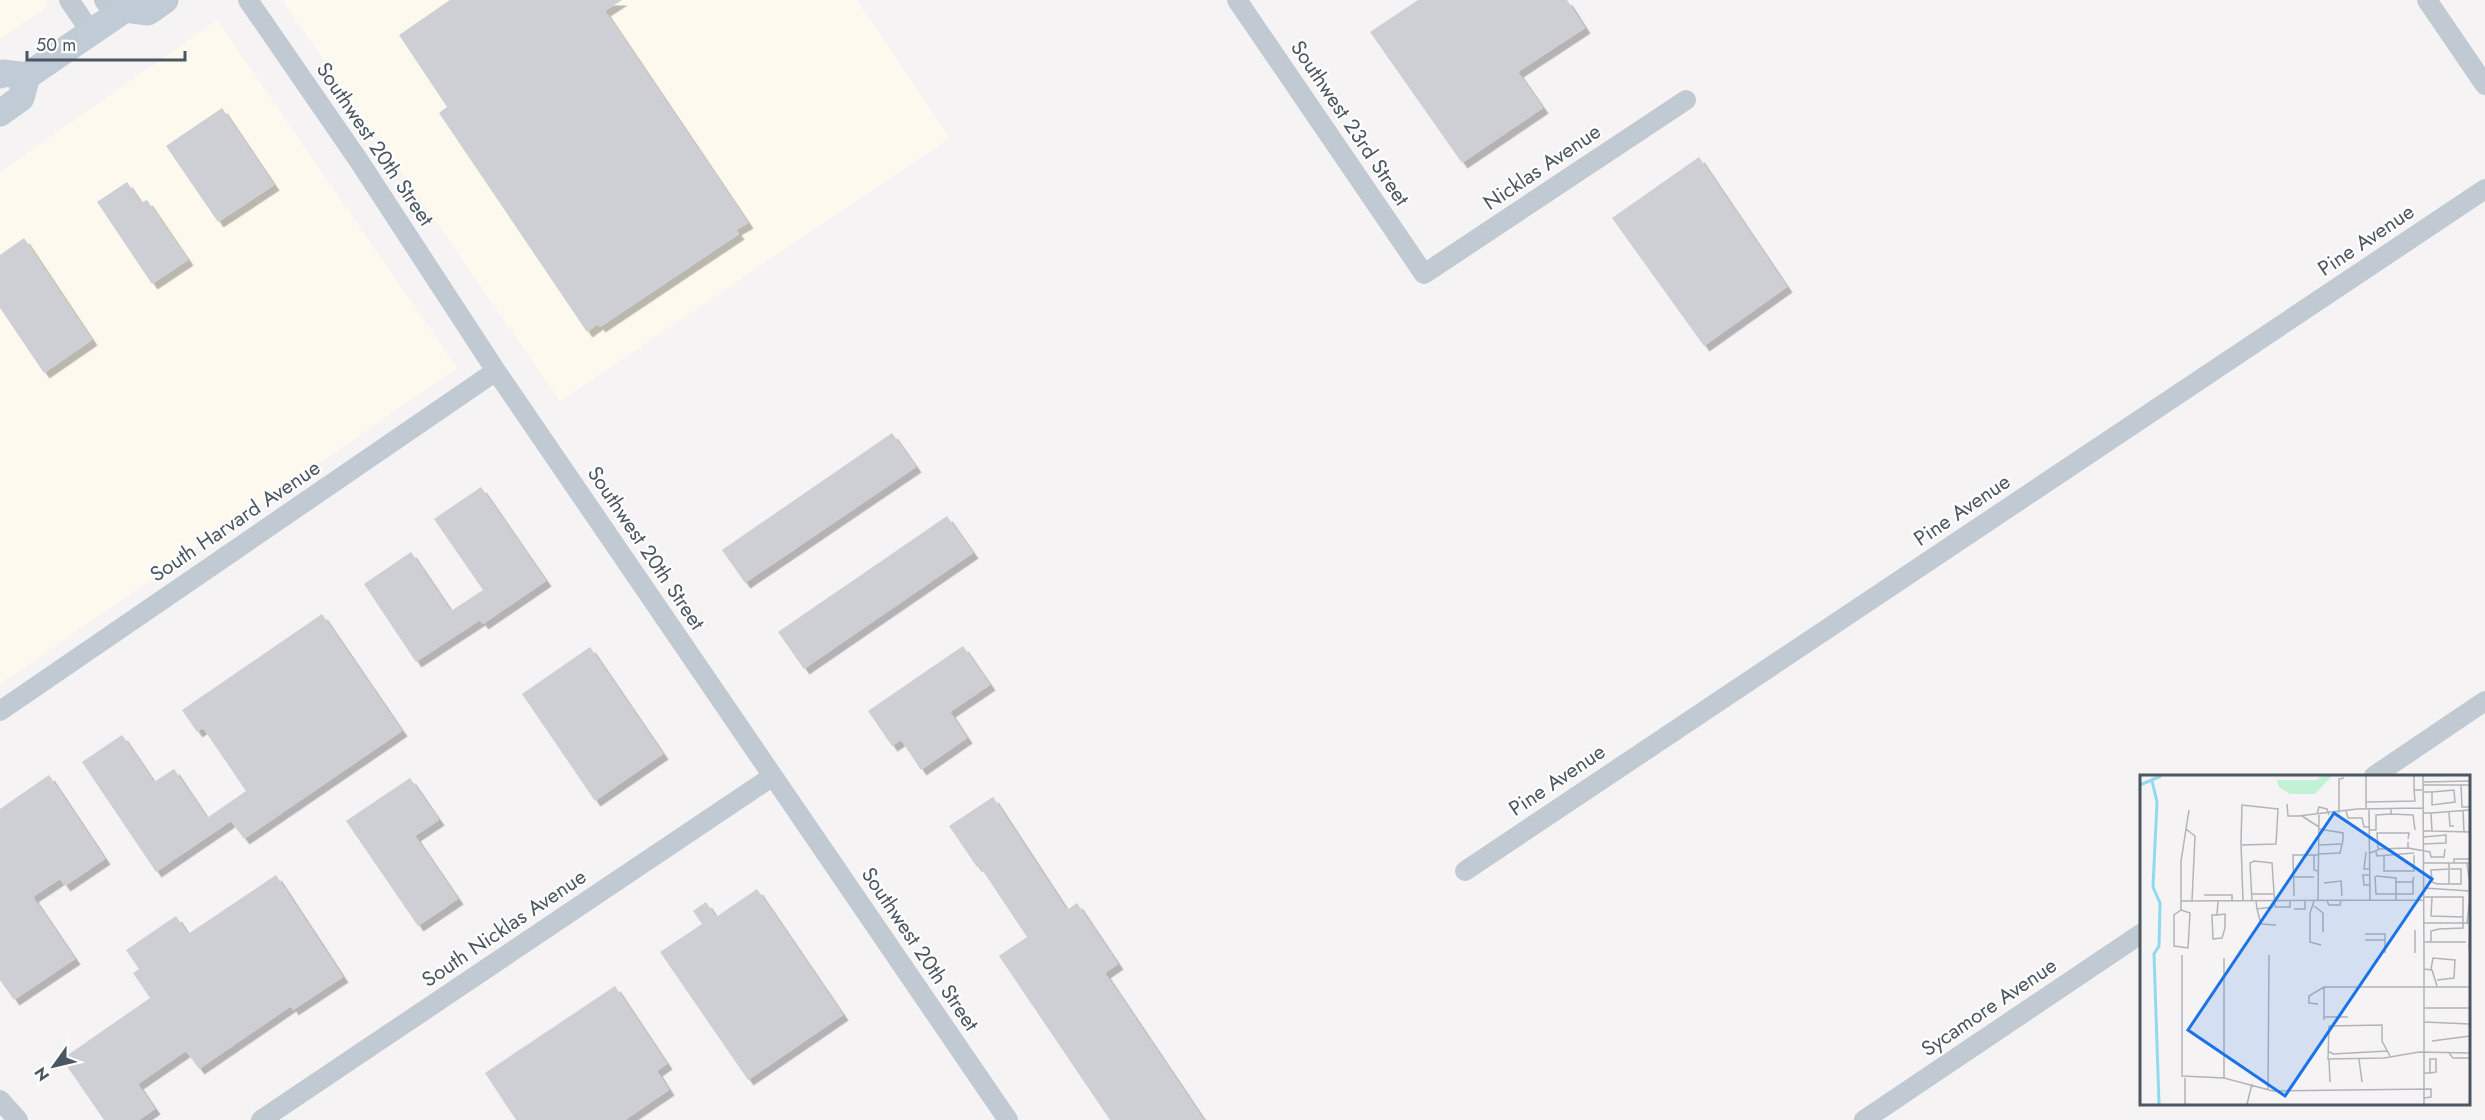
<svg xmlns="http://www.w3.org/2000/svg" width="2485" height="1120" font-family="Jost,sans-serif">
	<defs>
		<filter id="shadow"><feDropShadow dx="5.5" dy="5.5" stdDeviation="0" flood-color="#0004"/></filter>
	</defs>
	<rect width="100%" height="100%" fill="#f5f3f3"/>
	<!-- commercial -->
	<path fill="#fdf9ef" d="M0,0H45L48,6L0,39Z
		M282,0H857L950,138L560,401Z
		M217,20L457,368L0,684V172Z"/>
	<!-- building -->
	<path fill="#cdcfd5" filter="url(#shadow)" d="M450,0H622L605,11L748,223L736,230L739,234L600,327L598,324L587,332L439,113L447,107L399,35Z
		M1418,0H1567L1585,28L1518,72L1543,108L1462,163L1370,32Z
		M222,108L274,185L218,222L166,146Z
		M1699,157L1787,287L1704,346L1612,218Z
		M127,182L141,203L147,200L188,260L152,284L97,202Z
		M24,238L92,340L44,373L0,308V255Z
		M892,433L916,467L745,583L722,550Z
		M481,487L546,581L483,624L480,620L416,662L364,584L411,552L451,611L483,590L434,519Z
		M947,516L973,553L804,669L778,632Z
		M322,614L402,731L244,839L231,821L156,872L82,762L122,735L154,782L174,769L207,818L246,791L203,728L197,732L182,710Z
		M963,646L990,685L950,712L967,738L921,770L901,740L892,746L868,711Z
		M590,647L663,754L595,801L522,694Z
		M49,775L105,859L65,886L60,879L33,897L75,959L14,1000L0,980V809Z
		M410,778L439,820L415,836L458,899L418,926L346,821Z
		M993,797L1067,910L1077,903L1118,964L1105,973L1204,1120H1110L999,956L1027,937L979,865L977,867L949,826Z
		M276,875L343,977L293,1010L291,1006L199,1069L186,1051L138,1084L155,1109L139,1120H104L62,1059L150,998L133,973L139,969L126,950L176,916L188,934Z
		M757,889L843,1015L748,1080L660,952L702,924L693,911L706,902L716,917Z
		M615,986L667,1064L657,1071L669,1090L625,1120H516L485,1073Z"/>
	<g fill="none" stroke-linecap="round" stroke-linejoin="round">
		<!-- street -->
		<path stroke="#c1cad2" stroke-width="20" d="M69,0L91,32
			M104,0L115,15
			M248,0L359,161L496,371L1008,1120
			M1237,0L1424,274L1686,100
			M2427,0L2485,85
			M0,711L496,371
			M2374,776L2485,701
			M1465,871L2485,189
			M0,1100L18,1120
			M261,1120L773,776
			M1864,1120L2142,933"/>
		<!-- secondary -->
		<path stroke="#c1cbd6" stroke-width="27" d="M125,9L148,12L165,0
			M0,75L3,73L27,76
			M0,113L21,98L27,76L125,9L127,0"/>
	</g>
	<g text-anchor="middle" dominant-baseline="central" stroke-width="4.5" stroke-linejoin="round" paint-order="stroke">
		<!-- street labels -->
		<g font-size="21" fill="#4a5661" stroke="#fff">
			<text transform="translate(1350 123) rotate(56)">Southwest 23rd Street</text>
			<text transform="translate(375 144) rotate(56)">Southwest 20th Street</text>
			<text transform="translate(1542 167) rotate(-34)">Nicklas Avenue</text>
			<text transform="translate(2366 240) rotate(-34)">Pine Avenue</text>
			<text transform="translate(1962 510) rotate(-34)">Pine Avenue</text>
			<text transform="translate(235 521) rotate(-34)">South Harvard Avenue</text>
			<text transform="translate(646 548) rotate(56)">Southwest 20th Street</text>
			<text transform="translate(1557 780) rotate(-34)">Pine Avenue</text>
			<text transform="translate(504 928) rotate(-34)">South Nicklas Avenue</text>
			<text transform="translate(920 949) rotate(56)">Southwest 20th Street</text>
			<text transform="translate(1989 1007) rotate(-34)">Sycamore Avenue</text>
		</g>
	</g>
	<!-- overview -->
	<g transform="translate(2140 775)">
		<rect width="330" height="330" fill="#f5f3f3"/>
		<path d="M181,1H192L175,19H150L139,12L137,5H177Z" fill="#c3f1d5"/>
		<path fill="none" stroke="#90daee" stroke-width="3" d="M12,6L17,27L13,112L20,128L19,171L14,179L19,329M0,10L21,1"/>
		<path fill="none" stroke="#b1b4b9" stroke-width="1.5" d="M274,1V15H282M283,1L284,184M284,7L330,6M283,10H330M321,10L322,32H330M283,17H292V30L315,27L314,15L292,17M226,27L275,26L274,15M147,29L148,41H158L217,34L283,33M226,34V1M229,34L230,125M49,35L41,86V126L284,125M323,35L324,57M206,36L208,43H222L224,52H230M309,37L310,51H314M199,38V4L204,3M283,38H291L292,56H284M291,38L330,35M177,39L179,32L187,34L189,40M251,39L273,40L275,55M162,41L179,52M46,54L55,61L52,126M230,55H236V40L251,39V34M292,56L330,57M283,62L306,60V68L283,69M268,67V73L290,77L291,82H304L305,74M102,70L136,69L138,34L102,30L101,68L103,126M179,70L201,69M238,74L268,73M226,77L224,94H230M236,77L237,81L274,78M230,78L238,75L237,58H269L268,64M178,79L200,78L203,65V58L179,54M174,80V95L178,96M244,81V96H274V80M284,88H330M309,88V94L291,95L292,107L297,109H321V94H309V109M314,88V84H330M327,88L330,110M230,100H223L224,110H230M235,101L236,119H273V105M236,101L256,103V126M153,102H174M256,107H272L274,102M184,108L201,106L202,121M284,113L330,116M111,119H133M64,120H92V126M154,121L153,80H178M284,122H323V153L299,154M292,122L291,141L323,142M178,125L179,40M41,126V135L50,138L48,173L34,171V140L41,135M112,126L110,88L114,86L132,88L135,132H150V126M116,126L117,134L133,132M174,126L170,138V167L181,170M187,126L189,130H200L201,125M174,131L183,138V157M117,134L121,149L136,150M154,134H165V126M77,140L85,139V153L82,163L73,164L72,140H77L78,126M284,148H330M327,148L330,122M225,159H245V178M225,165H245M284,167H326M291,167V156L299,154M284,173V209M329,174L330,155M275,178V155M42,180V301L84,303L133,316L291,314V322L284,323M84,183V303M284,194L292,195L297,211M291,194L293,183L315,185L314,203L297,205M284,198V329M178,229L169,228V221L184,212H330M284,233H330M184,242H208M184,245V212M284,247L330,249M292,266L330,261M188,276L193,279L247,276M309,278L313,283H330M250,281L242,266V250L189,251L188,284L244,283L279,277L330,278M189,284L190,307M219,284L222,307M284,298H290L296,297V284H290V298M128,315L129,180M45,329V303M107,329L112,309"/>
		<path fill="#1a73e8" fill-opacity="0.15" stroke="#1a73e8" stroke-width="3" d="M194,38L292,104L145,321L48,255Z"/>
		<rect width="330" height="330" fill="none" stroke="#4a5661" stroke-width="3"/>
	</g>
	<!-- north arrow -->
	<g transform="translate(54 1066) rotate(236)" stroke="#ffffff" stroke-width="4.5" paint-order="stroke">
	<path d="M0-4.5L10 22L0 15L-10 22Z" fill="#4a5661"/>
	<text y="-9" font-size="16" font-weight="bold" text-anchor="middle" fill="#4a5661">N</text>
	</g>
	<!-- scale -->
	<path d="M27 51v9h158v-9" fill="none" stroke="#4a5661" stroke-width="3"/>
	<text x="36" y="51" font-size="18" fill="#4a5661" stroke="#ffffff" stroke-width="4.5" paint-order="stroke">50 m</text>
</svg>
